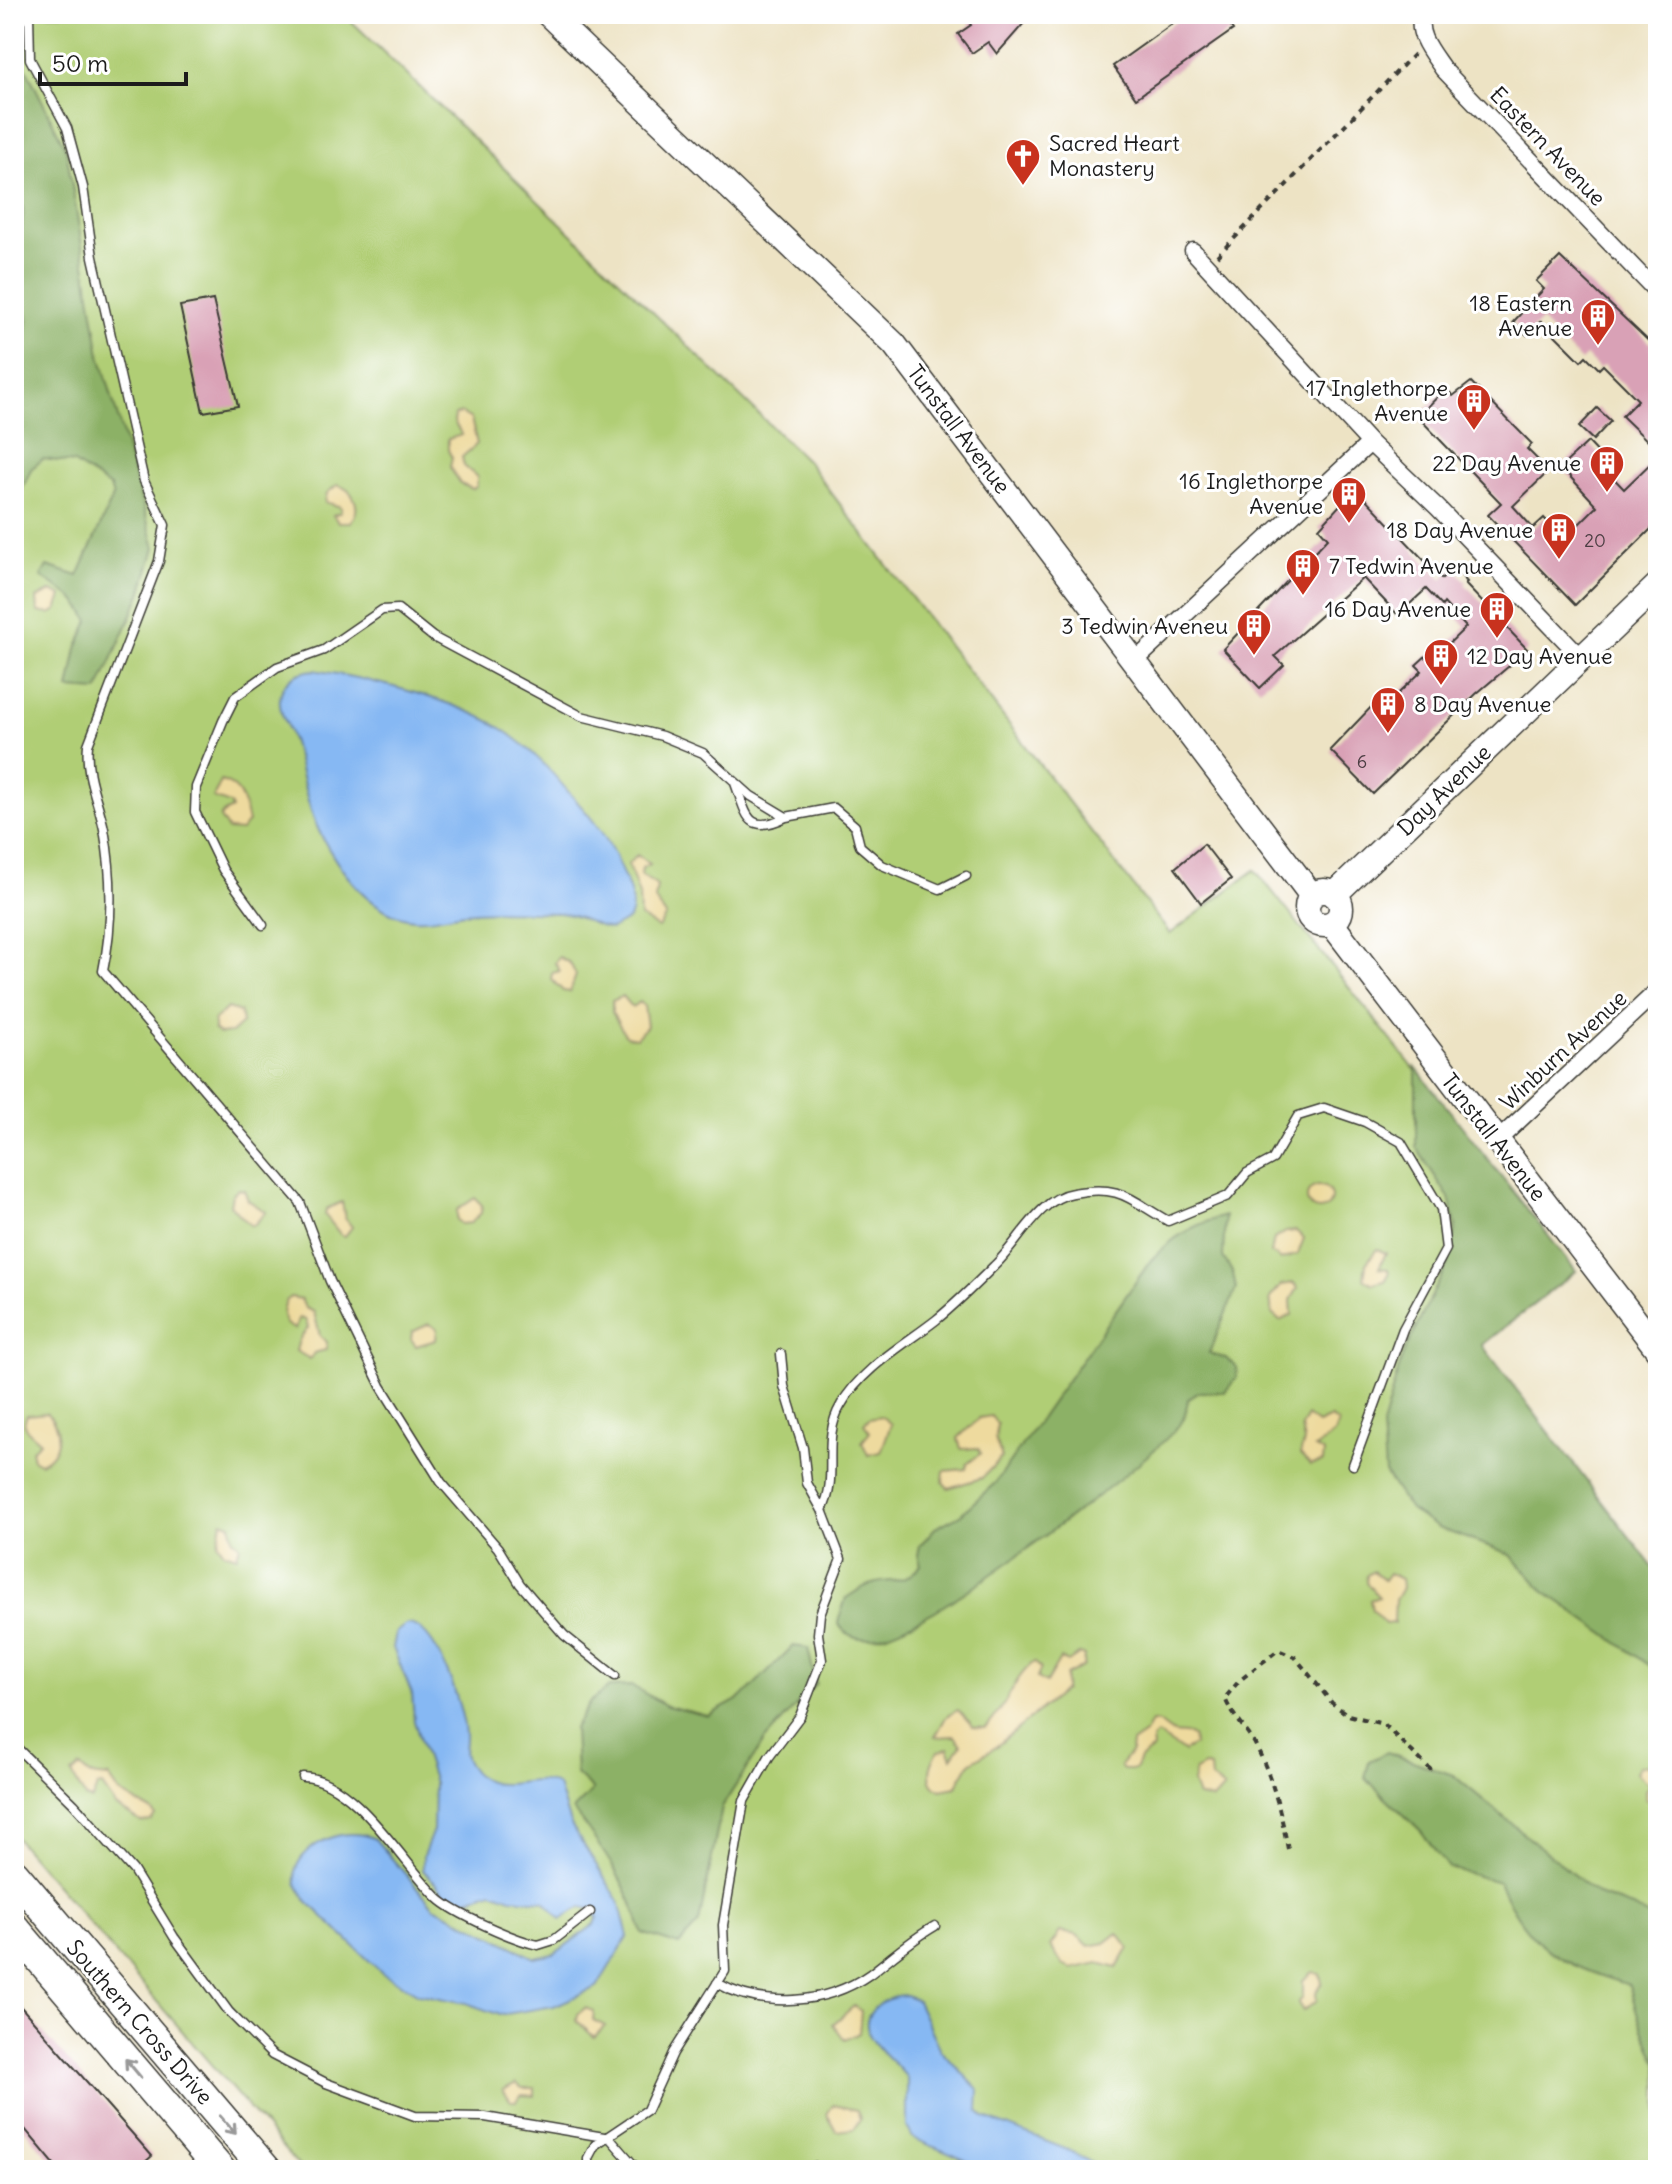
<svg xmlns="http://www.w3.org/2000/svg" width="1672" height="2184" font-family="Delius,sans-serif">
	<rect width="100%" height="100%" fill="#fff"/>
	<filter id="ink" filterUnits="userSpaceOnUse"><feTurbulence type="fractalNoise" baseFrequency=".0125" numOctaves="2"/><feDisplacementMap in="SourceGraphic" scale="16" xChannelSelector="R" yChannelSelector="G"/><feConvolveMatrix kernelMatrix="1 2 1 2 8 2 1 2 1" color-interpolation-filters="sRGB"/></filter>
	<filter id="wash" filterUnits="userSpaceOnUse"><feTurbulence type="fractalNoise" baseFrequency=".006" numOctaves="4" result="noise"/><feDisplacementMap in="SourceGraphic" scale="32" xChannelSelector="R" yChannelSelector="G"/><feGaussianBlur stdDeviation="1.8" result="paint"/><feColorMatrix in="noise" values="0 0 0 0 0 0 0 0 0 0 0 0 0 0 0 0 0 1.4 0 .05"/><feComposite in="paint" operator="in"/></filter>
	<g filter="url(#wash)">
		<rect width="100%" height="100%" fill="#ede3c4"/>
		<!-- green -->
		<path fill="#b0ce75" stroke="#667548" stroke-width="2" d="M14,14H344L806,460L1170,934L1255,870L1576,1271L1482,1345L1658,1574V2170H302L14,1836Z"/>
		<!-- forest -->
		<path fill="#8cb166" stroke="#546641" stroke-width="2" d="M14,14H21L18,35L23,62L66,149L100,355L155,548L141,594L98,691L69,689L77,648L89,621C74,591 62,594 41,576L47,566L78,576L113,497L110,487L74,463L43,459L31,469L14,508V391L28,320L21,294L19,253L23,212L14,115Z
			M1416,1068L1576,1271L1482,1345L1658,1574V1671L1544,1591L1510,1554L1438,1528L1410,1510L1385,1473L1382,1426L1403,1354L1447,1265L1456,1226L1449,1198L1416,1147Z
			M1225,1216L1223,1257L1233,1273L1236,1289L1209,1353L1227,1359L1237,1368L1236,1378L1225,1392H1199L1188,1399C1187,1404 1186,1412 1184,1417C1172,1447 993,1575 956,1598C935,1612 892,1637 868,1638C855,1639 843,1634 838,1622L846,1598C853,1594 861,1587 869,1585C893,1577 900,1588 921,1565L918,1555L920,1545L935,1528L960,1515L996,1482L1151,1260C1173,1237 1193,1224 1225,1216Z
			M793,1646L808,1648L816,1684L765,1740L722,1807L699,1923L679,1945L642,1933C630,1886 602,1848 573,1810L593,1790L576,1774L574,1728L590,1702L609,1687L632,1686L667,1706L708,1716L741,1698Z
			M1387,1752L1453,1775L1598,1895L1635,1908L1657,1921L1658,2064L1640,2022L1629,1985C1560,1963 1530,1951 1499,1882L1448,1868L1421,1831L1365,1778L1369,1761Z"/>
		<!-- sand -->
		<path fill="#eeda9e" stroke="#857b5d" stroke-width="2" d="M461,413L471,419L477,444L462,457L464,466L477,477V486L473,489L460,484L450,467L452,458L448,450V439L462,435L454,422L455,415Z
			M337,485C354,489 363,509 350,522H338L333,515L341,512V507L325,502L327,493Z
			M52,591L62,596L57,610L50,614L38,612L37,598Z
			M221,781C243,787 243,803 248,822L241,831L228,830L220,818L222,814L232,809L230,804L213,798Z
			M637,855L650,864L642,868L641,875L657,886L655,900L666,916L658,928L640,917L639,895L628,864Z
			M559,957L570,963L576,975L570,992L563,991L551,979L552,973L560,971L555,963Z
			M623,996L632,1007L639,1002L644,1006L647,1026L636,1038L626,1036L612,1013V1001Z
			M227,1008L240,1012L242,1023L231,1033L219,1034L214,1030V1021Z
			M1307 1198a12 12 0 1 1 24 0a12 12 0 1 1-24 0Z
			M238,1189L244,1190L248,1200L266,1212L254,1225H250L230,1205L232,1195Z
			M475,1198L482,1205L481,1213L471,1223L461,1224L457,1220V1210Z
			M342,1202L345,1218L352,1227L345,1236L341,1235L325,1215L326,1209Z
			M1296,1231L1304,1238L1298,1254L1281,1260L1271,1253L1274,1239L1286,1232Z
			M1377,1249L1386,1253L1379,1268L1388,1269L1389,1274L1385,1281L1373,1284L1364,1278L1366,1264Z
			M1294,1283L1298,1288L1291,1300L1292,1315L1280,1321L1272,1314L1270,1298L1281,1285Z
			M291,1297L301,1299L305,1308L314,1312L320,1336L327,1342L326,1350L314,1353L310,1359L296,1351L299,1340L308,1328L306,1320L299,1318L295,1329C280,1325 282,1312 286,1301Z
			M429,1324L437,1329L436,1340L416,1346L411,1339L412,1332Z
			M46,1413C63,1426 61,1455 40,1463L33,1459L31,1450L40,1442C32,1433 19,1430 27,1415Z
			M881,1416L891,1424L881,1452L868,1455L862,1442L870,1432L864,1424L869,1418Z
			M991,1416L997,1424L995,1441L1002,1457L982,1478L948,1488L943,1482L944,1471L966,1469L967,1464L981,1453L978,1448L961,1449L958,1438L979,1418Z
			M1307,1416L1318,1424L1331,1418L1338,1423L1334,1434L1315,1448L1324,1453L1323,1462L1310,1465L1300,1455L1304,1442L1301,1427Z
			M222,1521L231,1524L233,1539L240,1545L237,1556L224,1552L218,1543Z
			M1373,1571L1384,1580L1389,1573L1401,1579L1402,1588L1395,1600L1394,1623L1385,1624L1372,1610L1370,1600L1379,1597L1366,1583L1367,1575Z
			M1080,1654L1084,1656L1083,1666L1066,1675L1065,1690L993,1749L970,1763L956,1787L940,1790C924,1781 930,1765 938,1751L948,1748L952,1758L961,1745L955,1736L935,1737L946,1717L958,1710L974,1727L985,1728C1007,1709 1011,1680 1034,1662L1041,1668L1037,1678L1046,1683L1060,1659L1068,1662Z
			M1151,1722C1163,1721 1164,1730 1174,1733C1182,1735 1185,1732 1193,1737L1194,1745L1184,1752L1157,1735L1152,1739L1153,1749L1140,1759L1135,1770H1123L1120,1766L1131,1752L1132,1743L1145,1734Z
			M1647,1764L1658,1773V1805L1646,1799L1645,1790L1650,1785L1636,1773L1639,1766Z
			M1204,1766L1210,1767L1211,1779L1224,1788L1213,1800L1198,1797L1193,1784L1195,1771Z
			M80,1767L89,1775L109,1777L119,1792L152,1811L155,1816L151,1821L141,1822L116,1806L102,1786L97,1787L92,1800L85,1798L72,1774Z
			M1060,1932L1077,1935L1089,1946L1105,1943L1118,1933L1129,1948L1117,1968L1099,1963L1071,1969L1063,1965L1050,1946Z
			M1313,1972L1320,1974L1322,1983L1316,1993L1317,2001L1303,2011L1298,2003L1303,1997V1980Z
			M854,2006L861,2011L859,2033L845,2040L833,2024Z
			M585,2008L594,2011L593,2020L605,2026L594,2037L577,2021L578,2014Z
			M516,2083L522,2088H535V2096L521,2095L517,2101H511L503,2090Z
			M833,2105L857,2110L860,2119L854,2129L836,2131L827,2114Z"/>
		<!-- water -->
		<path fill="#86b8f3" stroke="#516a88" stroke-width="2" d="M314,670C366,678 457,700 501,728C529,746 551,771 572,796C591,817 607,836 617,861C625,881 638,899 629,919L611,929C593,926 578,914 559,913C532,912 502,910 474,912C454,913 434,921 414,919C371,916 336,866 319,831C302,795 301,756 285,721C272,694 285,673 314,670Z
			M407,1624C437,1624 463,1708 465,1734C466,1745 461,1753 468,1764C494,1805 530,1768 558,1786L570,1823L619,1901L628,1936L597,1987L554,2006L500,2015L466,2003L419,1994L382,1973L306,1900L296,1883L295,1871C304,1842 346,1825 375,1839L434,1907L535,1958L554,1954L595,1924L598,1917L590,1909L581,1907L561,1919L544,1901L511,1898L493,1891L461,1901L444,1893L423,1870V1856L433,1830L434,1783L414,1721L412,1694L393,1648L396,1632Z
			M906,1996L917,2001L940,2050L979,2090L978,2111L984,2117L1068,2150L1106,2170H988L913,2138L907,2127V2078C895,2060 852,2035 872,2011C881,1999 893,1997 906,1996Z"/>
		<g id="blocks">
			<!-- building -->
			<path fill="#d9a1b6" d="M963,14H1032L997,54L988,42L972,53L958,34L971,25Z
				M1186,14H1222L1233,30L1136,98L1113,66Z
				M1560,257L1658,350V451L1622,416L1638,400L1603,365L1599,369L1586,356L1581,361L1541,321L1527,335L1513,322L1544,289L1536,281Z
				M213,300L238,406L203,412L180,306Z
				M1471,382L1532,444L1527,449L1549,471L1513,506L1533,528L1544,518L1564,539L1597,506L1561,467L1588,442L1604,459L1599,463L1624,489L1658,456V522L1575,605L1488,515L1501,503L1418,417L1446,388L1453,396Z
				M1597,408L1611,421L1593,440L1579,427Z
				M1351,493L1357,499L1362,495L1442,579L1454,567L1467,582L1465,584L1528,650L1476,694L1373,794L1330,750L1377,701L1383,708L1422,671L1416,665L1428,654L1433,659L1466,627L1444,603L1442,606L1426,589L1398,615L1363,578L1275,656L1284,665L1260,688L1223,649L1328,538L1319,528Z
				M1204,844L1231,879L1201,903L1175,868Z
				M14,1999L152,2156L136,2170H59L14,2116Z"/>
		</g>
	</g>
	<g filter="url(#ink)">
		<use href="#blocks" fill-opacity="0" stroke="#3b3a35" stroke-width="2"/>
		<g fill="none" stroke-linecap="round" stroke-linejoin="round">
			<!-- lane casing -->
			<g stroke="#3b3a35" stroke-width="11">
				<path id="lane" d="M29,14L30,59L67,128L83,187L93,257L144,481L165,525L159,561L88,745C85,775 98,800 104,829C113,878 113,923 103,971L300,1202L330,1281L381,1386L441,1482L498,1548L520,1584L564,1635L615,1676
					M735,783C747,815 747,836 786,817
					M263,925L223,870L195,812L196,787L223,721L235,697L277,667L324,650L382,610L398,609L433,637L581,716L662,736L703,753L751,796L786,817L834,808L855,826L860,846L882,865L940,889L966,876
					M822,1510C840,1477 820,1440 841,1405C861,1369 904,1345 936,1320C956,1304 976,1284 994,1266C1018,1244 1039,1198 1073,1193C1121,1184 1129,1199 1168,1221L1228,1196L1247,1173L1273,1159L1298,1116L1324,1108L1365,1122L1401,1142L1441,1209L1446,1249L1403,1329L1353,1465
					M14,1745L74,1804L133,1870L174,1937L229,2012L272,2055L326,2083L415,2116L485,2117L610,2138L638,2170
					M303,1777C355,1779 404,1865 438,1898C455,1914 515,1940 538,1945L554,1940L590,1912
					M717,1983C762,2009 826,2005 870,1974C892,1957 911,1940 935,1926
					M588,2170V2158L595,2145L647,2110L673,2053L725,1971L723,1925L744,1801L769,1757L800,1716L822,1660L818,1634L820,1614L841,1559L822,1510L807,1483L803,1448L784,1386L781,1354
					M808,2170L815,2166L820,2170"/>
			</g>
			<!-- street casing -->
			<g stroke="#3b3a35" stroke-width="19">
				<path id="street" d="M1423,14C1414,33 1433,54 1443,69L1658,293
					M1193,251L1370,443L1438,508L1582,658
					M1133,663L1370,443
					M1497,1141L1658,990"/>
			</g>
			<!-- secondary casing -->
			<g stroke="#3b3a35" stroke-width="27">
				<path id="secondary" d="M548,14L894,344L1312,896
					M1307 908a17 17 0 1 1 34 0a17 17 0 1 1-34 0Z
					M1334,895L1658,585
					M1332,924L1658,1350"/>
			</g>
			<!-- highway casing -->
			<g stroke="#3b3a35" stroke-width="33">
				<path id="highway" d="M14,1874L266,2170
					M14,1928L220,2170"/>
			</g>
			<!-- path -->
			<path stroke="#3b3a35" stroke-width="4" stroke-dasharray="6 6" stroke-linecap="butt" d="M1217,256L1415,53
				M1288,1849C1281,1813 1273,1779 1256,1746C1247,1729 1231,1715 1225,1698L1239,1681L1278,1650L1295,1657L1332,1703L1348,1715L1383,1724L1432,1771"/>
			<!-- lane -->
			<use href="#lane" stroke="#fff" stroke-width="8"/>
			<!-- street -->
			<use href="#street" stroke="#fff" stroke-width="16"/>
			<!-- secondary -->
			<use href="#secondary" stroke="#fff" stroke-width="24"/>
			<!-- highway -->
			<use href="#highway" stroke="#fff" stroke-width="30"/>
		</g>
		<!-- one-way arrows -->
		<defs><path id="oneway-shaft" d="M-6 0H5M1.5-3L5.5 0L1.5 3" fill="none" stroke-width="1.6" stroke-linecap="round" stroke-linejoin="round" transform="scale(2)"/></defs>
		<g stroke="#999">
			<use href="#oneway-shaft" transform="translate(133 2068) rotate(-130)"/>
			<use href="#oneway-shaft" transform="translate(228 2125) rotate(49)"/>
		</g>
	</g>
	<!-- icons -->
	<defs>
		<g id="church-pin" transform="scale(1.8)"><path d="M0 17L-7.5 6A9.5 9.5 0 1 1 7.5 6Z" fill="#c8321e" stroke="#fff"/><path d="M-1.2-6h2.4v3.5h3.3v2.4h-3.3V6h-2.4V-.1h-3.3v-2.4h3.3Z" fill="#fff"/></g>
		<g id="building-pin" transform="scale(1.8)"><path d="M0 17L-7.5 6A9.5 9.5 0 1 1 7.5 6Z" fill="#c8321e" stroke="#fff"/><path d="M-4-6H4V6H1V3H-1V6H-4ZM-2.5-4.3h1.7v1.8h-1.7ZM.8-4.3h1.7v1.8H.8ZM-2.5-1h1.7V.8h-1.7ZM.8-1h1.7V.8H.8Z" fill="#fff"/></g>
	</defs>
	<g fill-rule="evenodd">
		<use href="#church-pin" x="1023" y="156"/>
		<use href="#building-pin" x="1598" y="316"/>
		<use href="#building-pin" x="1474" y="401"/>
		<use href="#building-pin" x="1607" y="463"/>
		<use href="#building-pin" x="1349" y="494"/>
		<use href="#building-pin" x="1559" y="530"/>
		<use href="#building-pin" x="1303" y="566"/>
		<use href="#building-pin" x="1497" y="609"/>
		<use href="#building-pin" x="1254" y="626"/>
		<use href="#building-pin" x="1441" y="656"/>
		<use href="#building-pin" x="1388" y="704"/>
	</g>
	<g text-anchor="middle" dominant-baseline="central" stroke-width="6" stroke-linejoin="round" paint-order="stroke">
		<!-- number labels -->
		<g font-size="18" fill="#4b3d42">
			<text x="1595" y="540">20</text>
			<text x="1362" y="761">6</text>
		</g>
		<!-- poi labels -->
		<g font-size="22" fill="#1c1c1c" stroke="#fff" text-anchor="end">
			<text x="1049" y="143" text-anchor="start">Sacred Heart<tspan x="1049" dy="25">Monastery</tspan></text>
			<text x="1572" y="303">18 Eastern<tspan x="1572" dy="25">Avenue</tspan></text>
			<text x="1448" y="388">17 Inglethorpe<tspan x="1448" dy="25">Avenue</tspan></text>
			<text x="1581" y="463">22 Day Avenue</text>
			<text x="1323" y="481">16 Inglethorpe<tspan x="1323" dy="25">Avenue</tspan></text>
			<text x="1533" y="530">18 Day Avenue</text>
			<text x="1329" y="566" text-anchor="start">7 Tedwin Avenue</text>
			<text x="1471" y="609">16 Day Avenue</text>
			<text x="1228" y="626">3 Tedwin Aveneu</text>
			<text x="1467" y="656" text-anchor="start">12 Day Avenue</text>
			<text x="1414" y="704" text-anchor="start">8 Day Avenue</text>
		</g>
		<!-- street labels -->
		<g font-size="22" fill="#1c1c1c" stroke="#fff">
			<text transform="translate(1548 146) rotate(46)">Eastern Avenue</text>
			<text transform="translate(959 429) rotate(53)">Tunstall Avenue</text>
			<text transform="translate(1444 790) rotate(-44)">Day Avenue</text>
			<text transform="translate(1563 1050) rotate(-43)">Winburn Avenue</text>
			<text transform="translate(1494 1137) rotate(52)">Tunstall Avenue</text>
			<text transform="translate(140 2022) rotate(49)">Southern Cross Drive</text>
		</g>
	</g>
	<!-- margin -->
	<rect width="1672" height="2184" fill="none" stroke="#fff" stroke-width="48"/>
	<!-- scale -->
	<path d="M40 72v12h146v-12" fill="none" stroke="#1c1c1c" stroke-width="4"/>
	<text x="52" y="72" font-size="24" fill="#1c1c1c" stroke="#ffffff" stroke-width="6" paint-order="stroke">50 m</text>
</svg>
